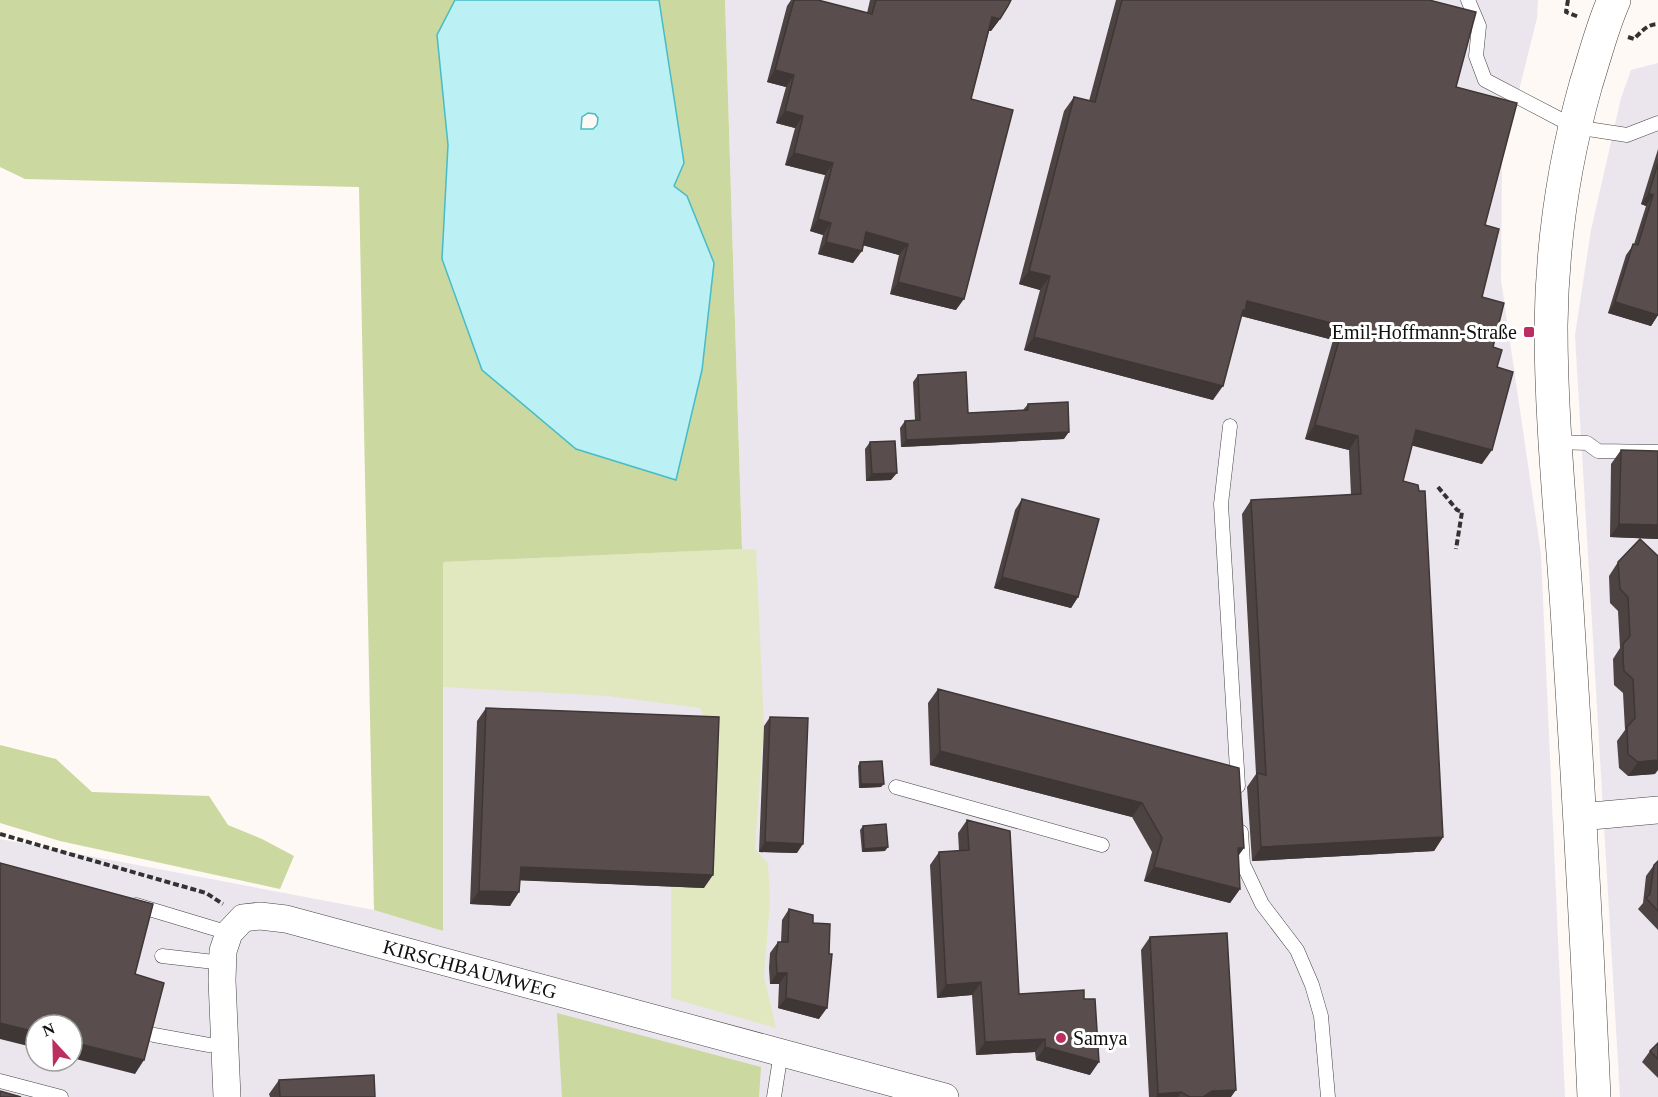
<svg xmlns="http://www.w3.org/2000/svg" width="1658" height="1097" font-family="Georgia,serif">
	<rect width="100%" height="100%" fill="#fef9f5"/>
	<!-- industrial -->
	<path fill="#ebe6ee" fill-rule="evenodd" d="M725,0H1538L1537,18L1502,159L1501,280L1541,554L1565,1097H0V839L374,910L443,931V562L742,549ZM36,1025H72V1061H36Z
		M1658,63V1097H1620L1575,335L1591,230L1621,98L1631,70Z"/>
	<!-- green -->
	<path fill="#e1e8bf" d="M742,549L756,550L764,726L755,849L768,863L770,901L764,976L776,1028L671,998V886L710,730L700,708L608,696L443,687V562Z"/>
	<!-- forest -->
	<path fill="#cbd89f" d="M0,0H455L437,36L448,145L442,259L674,186L659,0H725L742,549L443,562V931L374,910L359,187L25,179L0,167Z
		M0,745L56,759L92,792L209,796L228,825L262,839L294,856L280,889L60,841L0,823Z
		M557,1013L761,1067L759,1097H562Z"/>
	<!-- water -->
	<path fill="#bbf0f4" stroke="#46bcc7" stroke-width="1.5" fill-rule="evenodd" d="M455,0H659L684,163L674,186L687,196L714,263L702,370L676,480L576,449L482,370L442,259L448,145L437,35ZM588,113L595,114L598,118L597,125L593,129H581L582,117Z"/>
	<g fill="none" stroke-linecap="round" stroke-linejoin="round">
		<!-- service casing -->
		<g stroke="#434343" stroke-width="15">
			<path id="service" d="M1468,0L1479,26L1476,56L1485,80L1575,127L1627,135L1658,123
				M1230,426L1221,504L1238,786
				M1555,442L1587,443L1598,451L1658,452
				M896,787L1102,845
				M1241,832L1243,864L1262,904L1297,950L1312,985L1321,1016L1328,1097
				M136,905L229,933
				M162,956L223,963
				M154,1035L209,1045L225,1043
				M0,1081L61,1097
				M774,1097L781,1052"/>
		</g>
		<!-- minor casing -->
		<g stroke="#434343" stroke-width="28">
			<path id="minor" d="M1580,817L1658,810
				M227,1097L222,980L223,951L229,933L243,918L260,916L286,919L945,1097"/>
		</g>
		<!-- tertiary casing -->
		<g stroke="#434343" stroke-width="34">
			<path id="tertiary" d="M1594,1097C1587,940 1578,782 1568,625C1562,525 1551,426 1551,326C1552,244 1564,162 1586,84C1595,56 1602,27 1614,0"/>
		</g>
		<!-- path -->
		<path stroke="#323232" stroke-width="4" stroke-dasharray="6 3" stroke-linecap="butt" d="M1568,0L1566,12L1579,17
			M1628,37L1634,39C1641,32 1647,24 1658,24
			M1438,487L1457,510L1462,512L1456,549
			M0,834L206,893L223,904"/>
		<!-- service -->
		<use href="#service" stroke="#fff" stroke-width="14"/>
		<!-- minor -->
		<use href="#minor" stroke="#fff" stroke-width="27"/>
		<!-- tertiary -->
		<use href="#tertiary" stroke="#fff" stroke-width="33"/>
	</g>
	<!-- wall -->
	<path fill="#4d4342" d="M791,0H818L867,13L870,0H1011L1000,19L991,31H989L971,99L956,310L890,294L899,255L863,245L853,263L818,254L823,235L810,231L825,175L785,165L795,128L776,123L786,87L767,82L787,6Z
		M1116,0H1429L1456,87L1485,225L1482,297L1493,347L1497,367L1482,464L1412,445L1403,481L1443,837L1434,851L1252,861L1247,787L1256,774L1242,514L1251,500L1351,495L1349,450L1305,439L1333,340L1241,316L1213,400L1024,350L1040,290L1019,284L1064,111L1074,97L1089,101Z
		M1658,149V315L1651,326L1608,313L1626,255L1634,244L1646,206L1641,204Z
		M918,375L968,413L1023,410L1028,404L1064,439L901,447L900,428L905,421L915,420L913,382Z
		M870,442L891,480L866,481L865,449Z
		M1621,450L1658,539L1610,537L1611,464Z
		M1022,499L1078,597L1071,608L994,588L1015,510Z
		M1640,539L1655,774L1628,776L1619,768L1617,741L1625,730L1623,693L1614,685L1613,659L1620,648L1618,611L1610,603L1609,576L1618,562Z
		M938,689L1238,856L1240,889L1230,903L1144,881L1152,852L1132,817L930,765L928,703Z
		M486,708L704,888L520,880L510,906L470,904L477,721Z
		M770,717L797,853L759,852L764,726Z
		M860,762L881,787L859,788L858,766Z
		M967,820L1019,994L1090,1075L1036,1060L1035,1052L976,1055L972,995L937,998L930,865L939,852L959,851L958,833Z
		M863,826L885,851L862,852L860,830Z
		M1658,861V930L1638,909L1643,903L1646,876L1654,865Z
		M789,909L813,923L819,1019L778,1008L779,984H770L769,968L770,953L778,942H781L782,920Z
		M1150,937L1231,1097H1149L1141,950Z
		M1658,1043V1078L1642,1062L1650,1051Z
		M279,1080L375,1097H270L269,1094Z"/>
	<!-- shaded-wall -->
	<path fill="#3e3736" d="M992,17L1000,19L991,31L984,29Z
		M775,70L794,75L786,87L767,82Z
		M785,111L803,116L795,128L776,123Z
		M794,153L833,163L825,175L785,165Z
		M1649,193L1653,195L1646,206L1641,204Z
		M818,219L831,223L823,235L810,231Z
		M866,232L908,244L899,255L858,244Z
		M826,242L862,251L853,263L818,254Z
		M1029,271L1050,276L1040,290L1019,284Z
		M898,282L964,299L956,310L890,294Z
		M1247,301L1343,326L1333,340L1241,316L1235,325Z
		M1615,302L1658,315L1651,326L1608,313Z
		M1034,337L1223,386L1213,400L1024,350Z
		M1315,425L1358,436L1349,450L1305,439Z
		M1416,430L1492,450L1482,464L1406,444Z
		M1069,432L1064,439L901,447L906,440Z
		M897,473L891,480L866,481L872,474Z
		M1619,524L1658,525V539L1610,537Z
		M1002,577L1078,597L1071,608L994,588Z
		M940,751L1142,803L1132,817L930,765Z
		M1658,760V770L1655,774L1628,776L1638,762Z
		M861,784H884L881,787L859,788Z
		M1443,837L1434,851L1252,861L1261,847Z
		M765,842L803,844L797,853L759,852Z
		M888,847L885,851L862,852L864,849Z
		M1238,848H1244L1234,862Z
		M521,867L713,875L704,888L511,880Z
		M1154,867L1240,889L1230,903L1144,881Z
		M479,891L519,892L510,906L470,904Z
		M777,973H787L779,984H770Z
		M981,982L972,995L937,998L946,985Z
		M786,998L827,1008L819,1019L778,1008Z
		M0,1023L36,1032V1048L0,1039Z
		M1045,1039L1035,1052L976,1055L985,1042Z
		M72,1042L144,1060L135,1074L72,1058Z
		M1045,1047L1099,1062L1090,1075L1036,1060Z
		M1236,1090L1231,1097H1203L1212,1091Z
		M1181,1092L1178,1097H1156L1158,1094Z"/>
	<!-- building -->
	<path fill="#594e4d" stroke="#3e3736" stroke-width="1.5" d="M794,0H818L872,14L876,0H1011L1008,6L1000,19L992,17L971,99L1013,110L964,299L898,282L908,244L866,232L862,251L826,242L831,223L818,219L833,163L794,153L803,116L785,111L794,75L775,70Z
		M1122,0H1429L1476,12L1456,87L1517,103L1485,225L1499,229L1482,297L1504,303L1493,347L1502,350L1497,367L1513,372L1492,450L1416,430L1403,481L1418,485L1419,491H1425L1443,837L1261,847L1257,773L1266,775L1251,500L1361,494L1358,436L1315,425L1343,326L1247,301L1245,311L1243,310L1223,386L1034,337L1050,276L1029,271L1074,97L1095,102Z
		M1658,163V315L1615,302L1633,244L1638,245L1653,195L1649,193Z
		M966,372L968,413L1028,410V404L1068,402L1069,432L906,440L905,421L920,420L918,375Z
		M895,441L897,473L872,474L870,442Z
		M1621,450L1658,451V525L1619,524Z
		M1022,499L1099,519L1078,597L1002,577Z
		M1640,539L1658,556V760L1638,762L1628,754L1627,727L1635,718L1633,679L1624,671L1623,658V644L1630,636L1628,597L1620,589L1618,562Z
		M938,689L1239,768L1244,848H1238L1240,889L1154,867L1162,838L1142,803L940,751Z
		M486,708L719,717L713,875L521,867L519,892L479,891Z
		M770,717L808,718L803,844L765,842Z
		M882,761L884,784H861L860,762Z
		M967,820L1010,831L1019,994L1084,990V999H1095L1099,1062L1045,1047V1039L985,1042L981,982L946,985L939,852L969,850Z
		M886,824L888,847L864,849L863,826Z
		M1658,861V911L1646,898L1650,894L1654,865Z
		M0,863L153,904L135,974L164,983L144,1060L72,1042V1025H36V1032L0,1023Z
		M789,909L813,915V923L830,924L829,954H832L827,1008L786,998L787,973H777L776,957L778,942H788Z
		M1227,933L1236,1090L1212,1091L1203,1097H1190L1181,1092L1158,1094L1150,937Z
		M1658,1043V1059L1650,1051Z
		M374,1075L375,1097H280L279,1080Z
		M0,1091L21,1097H0Z"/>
	<!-- markers -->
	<g fill="#bb2e61" stroke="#fff" stroke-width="2">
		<rect x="1523" y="326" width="12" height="12" rx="3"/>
		<circle cx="1061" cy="1038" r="6"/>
	</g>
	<g text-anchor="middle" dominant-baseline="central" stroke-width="6" stroke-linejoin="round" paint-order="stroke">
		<!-- poi labels -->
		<g font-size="20" fill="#101010" stroke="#fff" text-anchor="end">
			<text x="1517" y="332">Emil-Hoffmann-Straße</text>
			<text x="1073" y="1038" text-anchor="start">Samya</text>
		</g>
		<!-- street labels -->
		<g font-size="20" fill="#101010" stroke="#fff">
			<text transform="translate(470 969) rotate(15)">KIRSCHBAUMWEG</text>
		</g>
	</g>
	<!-- north arrow -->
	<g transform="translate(54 1043) rotate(338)"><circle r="28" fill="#ffffff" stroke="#9f9f9f" stroke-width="1.5"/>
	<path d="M0-4.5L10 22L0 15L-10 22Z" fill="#bb2e61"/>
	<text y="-9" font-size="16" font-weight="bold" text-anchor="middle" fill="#101010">N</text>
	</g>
</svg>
